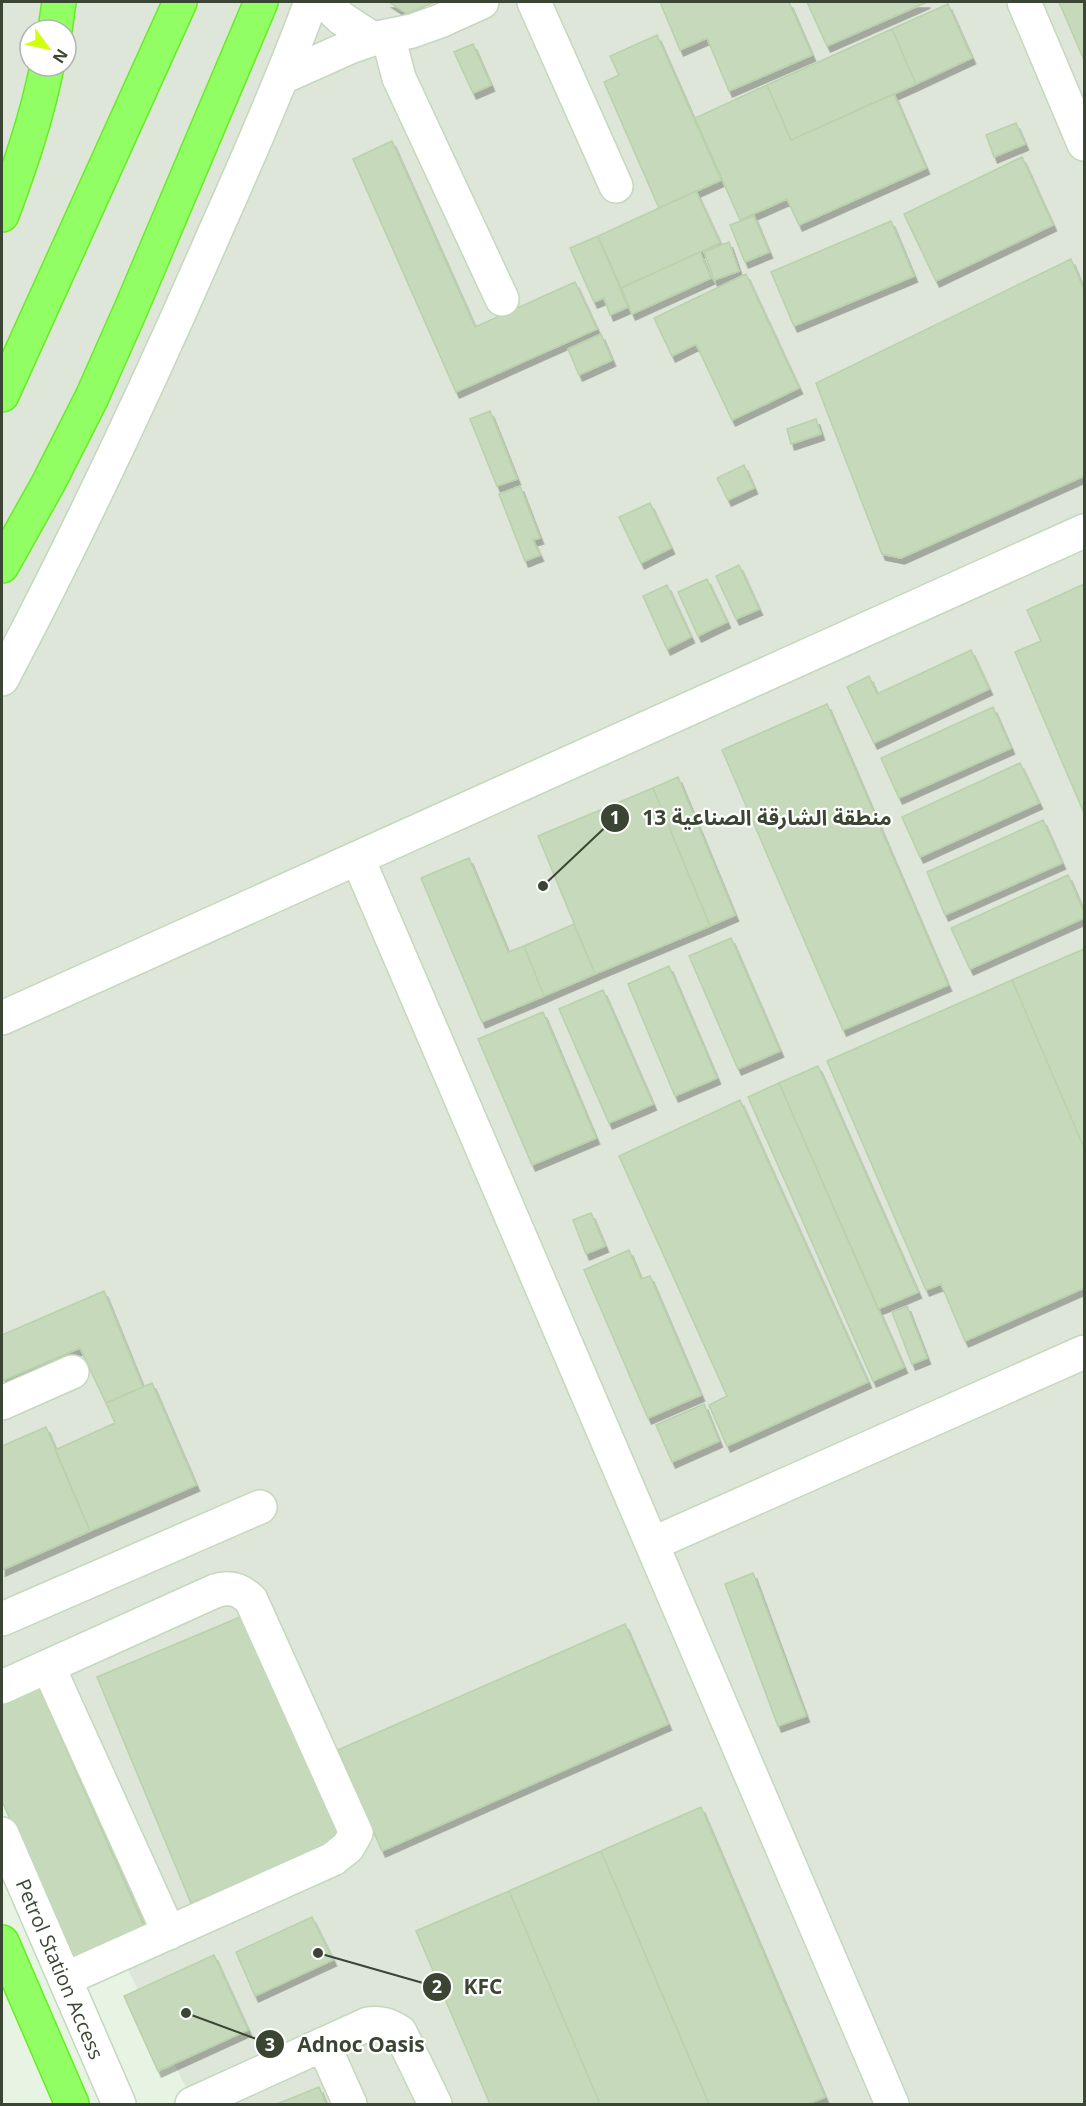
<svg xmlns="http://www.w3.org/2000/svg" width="1086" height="2106" font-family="'Open Sans','Noto Sans Arabic',sans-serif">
	<defs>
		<filter id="shadow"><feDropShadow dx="3.5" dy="6" stdDeviation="0" flood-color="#0004"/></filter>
	</defs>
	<rect width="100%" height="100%" fill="#e8f4e3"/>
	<!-- industrial -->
	<path fill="#dee5d9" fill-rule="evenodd" d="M2,2H1084V2104H194L16,1742L2,1705ZM30,30H66V66H30Z"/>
	<!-- building -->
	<path fill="#c6d9ba" stroke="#b8d2aa" stroke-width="1.5" filter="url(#shadow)" d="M389,2H434L407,14Z
		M660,2H789L812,55L729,91L707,38L680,50Z
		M807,2H927L827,46Z
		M1059,2H1084V60Z
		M948,4L972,58L916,84L892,29Z
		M892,29L916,84L791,140L767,85Z
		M657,35L721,180L659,208L604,82L619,75L610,56Z
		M473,44L491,85L473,93L454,52Z
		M767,85L791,140L894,94L926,168L799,225L787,199L740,220L695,118Z
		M1016,123L1025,144L994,157L986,135Z
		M392,141L475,327L575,282L597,329L456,392L353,159Z
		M1022,157L1053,225L936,281L904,214Z
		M696,191L720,243L621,288L598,236Z
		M754,216L769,252L745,262L730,225Z
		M891,221L914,276L794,326L771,272Z
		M598,236L628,307L610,315L604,298L594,302L570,248Z
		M729,242L739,271L714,280L704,252Z
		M700,252L711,278L632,314L621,288Z
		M1071,259L1084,290V476L901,558L882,554L816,383Z
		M746,274L799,388L732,420L696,344L672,356L654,318Z
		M601,334L612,360L579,375L568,349Z
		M490,411L517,479L497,486L470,419Z
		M816,419L821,434L791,444L787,429Z
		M744,465L754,488L728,500L717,478Z
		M520,486L540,538L533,540L540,555L525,561L499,494Z
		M650,503L671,548L641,563L619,517Z
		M739,565L759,609L736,619L716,576Z
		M707,579L727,622L698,636L678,592Z
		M1084,584V813L1015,652L1041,641L1027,610Z
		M667,585L691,637L667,649L643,596Z
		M971,650L989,689L874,743L847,687L869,676L877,694Z
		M827,704L948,985L843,1030L722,750Z
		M993,707L1011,748L899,798L881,758Z
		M1020,763L1039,803L920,857L902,817Z
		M678,777L735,915L710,926L653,788Z
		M653,788L710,926L595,974L538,836Z
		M1043,820L1062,863L945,915L927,872Z
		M469,858L508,952L524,946L544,996L482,1022L421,878Z
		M1068,875L1084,912V918L970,969L951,928Z
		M574,924L595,974L544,996L524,946Z
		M731,938L780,1051L738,1069L689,956Z
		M1084,949V1148L1012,980Z
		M669,966L717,1078L675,1096L628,984Z
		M1012,980L1084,1148V1288L965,1341L941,1284L926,1290L827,1061Z
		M603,990L653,1104L609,1123L559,1009Z
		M543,1012L596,1138L532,1165L478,1039Z
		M818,1066L918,1292L878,1309L779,1083Z
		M779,1083L904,1367L873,1381L748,1097Z
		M740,1100L868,1382L727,1446L709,1405L727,1396L619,1156Z
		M591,1213L605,1246L586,1254L573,1220Z
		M629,1250L641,1279L650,1276L701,1395L648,1418L584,1270Z
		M104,1291L143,1387L106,1403L80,1348L2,1381V1335Z
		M907,1306L927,1358L912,1364L892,1312Z
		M152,1383L196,1485L90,1531L55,1450L115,1423L106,1403Z
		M704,1404L719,1441L672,1462L656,1425Z
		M46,1427L90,1531L2,1570V1446Z
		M753,1573L806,1716L778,1726L725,1584Z
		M252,1612L346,1838L191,1903L97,1677Z
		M625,1624L668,1724L382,1851L338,1750Z
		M37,1683L147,1933L75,1968L2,1801V1700Z
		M701,1807L825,2097L808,2104H709L601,1851Z
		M601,1851L709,2104H600L509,1891Z
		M509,1891L600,2104H490L416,1931Z
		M312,1917L333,1960L255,1996L236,1952Z
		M214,1955L248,2030L158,2071L124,1996Z
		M319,2087L326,2104H277Z"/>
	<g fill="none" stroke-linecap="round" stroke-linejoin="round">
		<!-- minor casing -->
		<g stroke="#c4d8bc" stroke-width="36">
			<path id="minor" d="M324,2L341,18L373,39
				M534,2L616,186
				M1024,2L1084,144
				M388,36L399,78L502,299
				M283,77L350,47L373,39L412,31L440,21L482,2
				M2,679C79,533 149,384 215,232C249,156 282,80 311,2
				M358,859L892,2104
				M2,1018L1084,531
				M2,1403L72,1372
				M652,1544L1084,1352
				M2,1619L260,1507
				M48,1666L169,1933
				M2,1687L215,1591C230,1586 240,1589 251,1600L356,1833L348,1847L333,1859L65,1979
				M2,1834L119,2104
				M323,2044L350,2104
				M192,2104L368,2024C381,2022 389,2025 400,2032L435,2104"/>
		</g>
		<!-- highway casing -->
		<g stroke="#66ed23" stroke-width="36">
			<path id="highway" d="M55,30L59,2
				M2,215C20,166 37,117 47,66
				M2,395L180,2
				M2,566L49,482L92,397L131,309L261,2
				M2,1942L72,2104"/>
		</g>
		<!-- minor -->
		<use href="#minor" stroke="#fff" stroke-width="33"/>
		<!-- highway -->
		<use href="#highway" stroke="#91ff63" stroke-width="33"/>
	</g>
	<g text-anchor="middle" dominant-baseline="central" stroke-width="4.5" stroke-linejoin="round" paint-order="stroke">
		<!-- street labels -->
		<g font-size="20" fill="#3a4633" stroke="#fff">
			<text transform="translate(60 1969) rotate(67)">Petrol Station Access</text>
		</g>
	</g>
	<!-- callouts -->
	<path fill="none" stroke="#3a4633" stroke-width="2" d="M543 886L615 818M318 1953L437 1987M186 2013L270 2044"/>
	<g fill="#3a4633" stroke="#fff" stroke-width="2">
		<circle cx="543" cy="886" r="6"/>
		<circle cx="318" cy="1953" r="6"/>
		<circle cx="186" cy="2013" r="6"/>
		<circle cx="615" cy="818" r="15"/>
		<circle cx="437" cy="1987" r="15"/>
		<circle cx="270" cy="2044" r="15"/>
	</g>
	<g font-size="18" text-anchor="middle" font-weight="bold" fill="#fff">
		<text x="615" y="824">1</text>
		<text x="437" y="1993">2</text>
		<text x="270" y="2051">3</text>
	</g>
	<g font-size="21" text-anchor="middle" font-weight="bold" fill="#3a4633" stroke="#fff" stroke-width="4.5" stroke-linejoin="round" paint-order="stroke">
		<text x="767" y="825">منطقة الشارقة الصناعية 13</text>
		<text x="483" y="1994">KFC</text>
		<text x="361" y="2052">Adnoc Oasis</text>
	</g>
	<!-- border -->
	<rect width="1086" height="2106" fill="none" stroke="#3a4633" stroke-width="6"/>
	<!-- north arrow -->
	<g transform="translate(48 48) rotate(123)"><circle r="28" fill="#ffffff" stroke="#b0b5ad" stroke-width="1.5"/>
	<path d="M0-4.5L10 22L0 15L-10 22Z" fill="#d2ff0f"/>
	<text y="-9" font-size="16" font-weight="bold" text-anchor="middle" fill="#3a4633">N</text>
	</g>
</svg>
